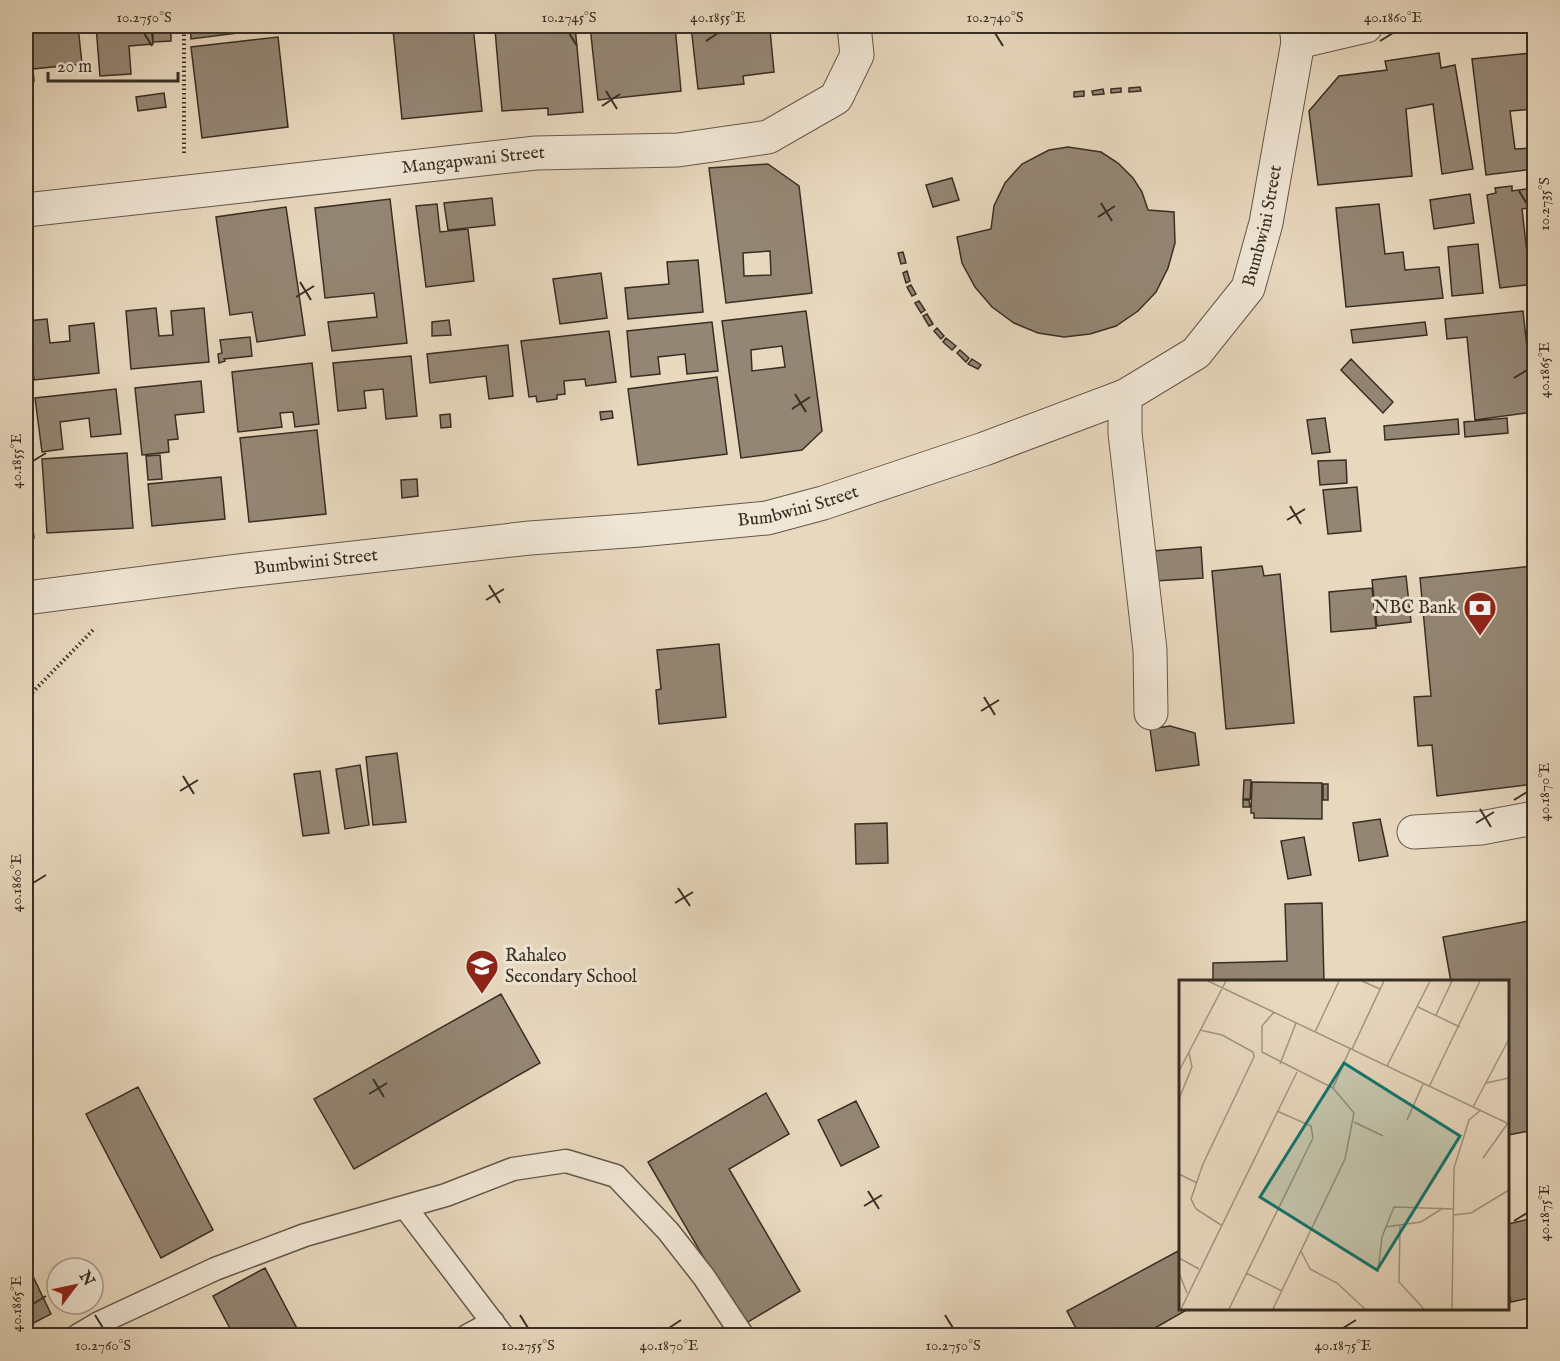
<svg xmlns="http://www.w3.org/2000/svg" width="1560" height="1361" font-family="'IM FELL English',serif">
	<rect width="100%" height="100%" fill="#e8d8be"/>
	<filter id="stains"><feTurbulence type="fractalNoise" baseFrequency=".00333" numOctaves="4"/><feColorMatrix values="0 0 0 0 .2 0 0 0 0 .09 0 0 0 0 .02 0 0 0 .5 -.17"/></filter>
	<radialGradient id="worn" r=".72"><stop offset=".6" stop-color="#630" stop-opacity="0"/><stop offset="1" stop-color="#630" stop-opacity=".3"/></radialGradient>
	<!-- building -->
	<path fill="#948674" stroke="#382e24" stroke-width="1.5" fill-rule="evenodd" d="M26,26H78L82,64L33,69L34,81L26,82Z
		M96,26H171L151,27L153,44L129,46L131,74L100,76Z
		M190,26H277L278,28L191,39Z
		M439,26H473L482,111L402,119L393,30Z
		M497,26H521V27L497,28Z
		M552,26H575L583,112L548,115V108L502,111L495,30Z
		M590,26H675L681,91L598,100Z
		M691,26H775V30H770L774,72L743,76L744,84L698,89Z
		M171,27V41L153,42V28Z
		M278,37L288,127L202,138L191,47Z
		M1439,53L1441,68L1455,65L1473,169L1442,174L1433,104L1406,109L1412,176L1318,185L1309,111L1339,76L1387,70L1385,61Z
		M1532,53L1534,76V109L1510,111L1515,149L1534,148V169L1486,175L1472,59Z
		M1140,87L1141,91L1129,92V88Z
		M1121,88V92L1111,93V89Z
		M1103,89L1104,94L1093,95L1092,91Z
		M1084,91V96L1074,97V92Z
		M164,93L166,107L138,111L136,97Z
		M1068,147L1101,152L1118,163L1133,178L1142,192L1148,210L1174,212L1175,243L1168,268L1156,292L1138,311L1116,326L1090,334L1064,337L1038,333L1014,323L992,307L975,287L962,263L957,237L991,229L994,206L1005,183L1022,164L1049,150Z
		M768,164L799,186L812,293L726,303L709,168ZM770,251L771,275L744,276L743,253Z
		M952,178L959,200L933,207L926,185Z
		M1512,186V191L1534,188V207L1522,209L1527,253L1534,252V284L1500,288L1487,195L1496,193L1495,188Z
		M1470,194L1474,223L1434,229L1430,200Z
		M492,198L495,225L448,230L444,203Z
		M390,199L407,343L332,351L328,322L377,317L374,293L325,298L315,208Z
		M437,204L440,232L468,229L474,281L426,287L416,206Z
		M1379,204L1385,254L1403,252L1405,270L1439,267L1443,298L1346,307L1336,208Z
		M286,207L305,335L257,342L252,312L230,315L216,217Z
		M1478,244L1483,293L1452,296L1448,247Z
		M903,252L906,263L901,264L898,253Z
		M698,260L703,312L628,319L625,288L669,284L667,262Z
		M907,271L910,281L906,283L903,273Z
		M601,273L607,318L560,324L553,279Z
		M911,285L916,294L912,296L907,287Z
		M919,301L925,310L921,313L915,303Z
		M156,308L159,336L173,335L171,311L204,308L209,362L131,369L126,311Z
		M806,311L822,431L802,450L741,458L722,321ZM782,346L785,367L752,371L751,350Z
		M1523,311L1534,412L1475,420L1467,337L1447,339L1445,319Z
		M927,314L933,324L929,326L923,316Z
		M47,319L50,343L70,341L69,326L94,323L99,373L34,380L27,321Z
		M449,320L451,335L432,336V322Z
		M712,322L718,371L687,374L685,354L658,357L660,374L631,377L627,331Z
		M1425,322L1427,335L1353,343L1351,330Z
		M937,328L944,336L941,339L934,331Z
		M609,331L616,382L586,386L585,379L564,381L565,394L557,395V399L537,402L536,396L529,397L521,341Z
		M250,337L252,356L224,359L225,361L219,363L218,354L222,353L220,340Z
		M946,338L956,346L952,350L943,342Z
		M508,345L513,396L489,399L486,376L430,383L427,354Z
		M960,350L969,358L966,362L957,353Z
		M411,356L417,416L386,419L383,389L364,391L366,408L338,411L333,363Z
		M972,359L981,365L978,369L968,364Z
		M1351,359L1393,402L1383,413L1341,370Z
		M312,363L319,424L295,427L293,412L280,413L282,427L238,432L232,372Z
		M717,377L727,454L638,465L628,389Z
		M201,381L204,412L175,415L178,439L168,440L169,452L142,455L135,388Z
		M116,389L121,434L91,437L89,418L60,422L63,449L42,452L35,398Z
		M612,411L613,418L601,420L600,412Z
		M450,414L451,427L441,428L440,415Z
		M1325,418L1330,452L1312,454L1307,420Z
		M1507,418L1508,433L1465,437L1464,422Z
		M1458,419L1459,434L1385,440L1384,426Z
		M317,430L326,514L249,522L240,438Z
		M127,453L133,528L47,533L42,459Z
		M160,455L162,479L148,480L146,456Z
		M1346,460L1347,483L1320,485L1318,461Z
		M26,464L34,538L26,539Z
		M221,477L225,519L152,526L148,484Z
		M417,479L418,496L402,498L401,480Z
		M1357,487L1361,531L1328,534L1323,490Z
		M1201,547L1203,578L1155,581L1153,551Z
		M1262,566L1264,576L1280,574L1294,723L1226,729L1212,571Z
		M1534,566V784L1437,796L1432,745L1418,746L1414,697L1431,696L1420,578Z
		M1406,576L1411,622L1377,626L1372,580Z
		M1372,588L1376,628L1331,632L1329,592Z
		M719,644L726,717L659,724L656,690L661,689L657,650Z
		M1170,726L1195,733L1199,765L1156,771L1150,729Z
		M397,753L406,822L373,825L366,757Z
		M360,765L369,825L345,829L336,769Z
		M320,771L329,833L303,836L294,774Z
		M1244,780H1251L1250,799H1243Z
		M1252,782L1322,783V819L1254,818V813H1251Z
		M1323,784H1328V800H1323Z
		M1243,800H1249L1250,807H1243Z
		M1380,819L1388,856L1359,861L1353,823Z
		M887,823L888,863L856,864L855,824Z
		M1304,837L1311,875L1288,879L1281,841Z
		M1322,903L1324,982H1213V963L1287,961L1285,904Z
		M1534,920V1130L1508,1135V982H1451L1443,937Z
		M501,994L540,1063L354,1169L314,1099Z
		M138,1087L213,1230L161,1258L86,1114Z
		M766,1093L789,1134L729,1169L800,1291L743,1325L648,1162Z
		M856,1101L879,1147L841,1166L818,1120Z
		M1534,1218V1297L1511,1302L1508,1289V1224Z
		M1180,1250V1308H1190L1141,1336H1080L1067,1311Z
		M26,1262L51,1314L26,1327Z
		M265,1268L301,1336H234L213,1296Z"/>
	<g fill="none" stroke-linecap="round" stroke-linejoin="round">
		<!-- service casing -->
		<g stroke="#64584a" stroke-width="25">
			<path id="service" d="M405,1207L503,1336
				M77,1336L99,1323L215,1269L305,1235L446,1195L513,1169L566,1161L616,1176L668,1231L704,1277L743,1336
				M467,1336L493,1322"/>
		</g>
		<!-- minor casing -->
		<g stroke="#64584a" stroke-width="35">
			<g id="minor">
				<path d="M1298,42L1366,26"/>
				<path id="s1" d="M26,210L536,153L678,150L768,137L836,98L857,55L854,26"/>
				<path d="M1125,396V433L1150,650L1151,713"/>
				<path id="s2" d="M26,598L237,571L530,538L640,530L767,518L823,503L984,449L1125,396L1196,353L1248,288L1266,223L1298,42L1296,26"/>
				<path d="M1414,832L1481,828L1534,818"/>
			</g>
		</g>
		<!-- path -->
		<path stroke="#382e24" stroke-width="4" stroke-dasharray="1.5 3" stroke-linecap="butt" d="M184,153V26
			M26,699L94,629"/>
		<!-- service -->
		<use href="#service" stroke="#f0e6d5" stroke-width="22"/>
		<!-- minor -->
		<use href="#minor" stroke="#f0e6d5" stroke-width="33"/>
	</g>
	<!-- ticks -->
	<path fill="none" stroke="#382e24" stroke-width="2" d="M144,33L152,46M569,33L577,46M995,33L1003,46M706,41L718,33M1380,41L1393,33M606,91L617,109M602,106L620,94M1519,191L1527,204M1101,203L1112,221M1098,217L1115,206M300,282L311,300M296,297L314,286M1514,378L1527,370M795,394L806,412M792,409L810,397M33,461L46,453M1290,506L1301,524M1287,520L1305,509M489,585L500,603M486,600L504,589M984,697L995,715M981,711L999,700M183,776L194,794M180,791L198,780M1514,800L1527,792M1480,809L1491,827M1476,823L1494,812M33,883L46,875M678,888L690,906M675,903L693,892M373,1079L384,1097M369,1094L387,1083M868,1191L879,1209M864,1206L882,1195M1514,1221L1527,1213M33,1304L46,1296M95,1315L103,1328M520,1315L528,1328M945,1315L953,1328M669,1328L681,1320M1343,1328L1356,1320"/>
	<!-- icons -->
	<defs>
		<g id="bank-pin" transform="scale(1.725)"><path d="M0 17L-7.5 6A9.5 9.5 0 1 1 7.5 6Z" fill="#8f2418" stroke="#f0e6d5"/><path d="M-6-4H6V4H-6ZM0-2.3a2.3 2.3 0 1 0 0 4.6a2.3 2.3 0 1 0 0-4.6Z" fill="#fff"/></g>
		<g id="school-pin" transform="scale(1.725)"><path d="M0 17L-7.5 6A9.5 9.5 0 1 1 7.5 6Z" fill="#8f2418" stroke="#f0e6d5"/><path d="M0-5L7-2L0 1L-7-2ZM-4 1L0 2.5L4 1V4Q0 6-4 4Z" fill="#fff"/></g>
	</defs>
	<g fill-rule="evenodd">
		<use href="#bank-pin" x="1480" y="608"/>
		<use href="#school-pin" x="482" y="966"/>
	</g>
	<g text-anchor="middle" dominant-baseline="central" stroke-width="6" stroke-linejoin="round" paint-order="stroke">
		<!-- street labels -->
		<g font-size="18" fill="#382e24" stroke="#f0e6d5">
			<text stroke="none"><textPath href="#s1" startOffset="450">Mangapwani Street</textPath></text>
			<text stroke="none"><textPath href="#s2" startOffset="1354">Bumbwini Street</textPath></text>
			<text stroke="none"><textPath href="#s2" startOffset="778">Bumbwini Street</textPath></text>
			<text stroke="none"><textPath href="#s2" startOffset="292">Bumbwini Street</textPath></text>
		</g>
		<!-- poi labels -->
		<g font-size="18" fill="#382e24" stroke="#f0e6d5" text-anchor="end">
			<text x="1457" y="608">NBC Bank</text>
			<text x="505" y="956" text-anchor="start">Rahaleo<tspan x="505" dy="21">Secondary School</tspan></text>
		</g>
	</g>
	<!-- overview -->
	<g transform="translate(1179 980)">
		<rect width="330" height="330" fill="#e8d8be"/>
		<path fill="none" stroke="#a29480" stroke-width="1.5" d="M29,1L330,144M183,1L201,9M239,27L281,47M257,35L273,1M21,50L43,55L74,72L75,77L24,184L12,219L17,229L42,245M136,52L160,1M173,69L205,1M101,84L117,43M208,86L251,1M0,91L47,1M307,103L330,98M250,107L301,1M154,108L171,69M0,119L13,87L10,73M294,127L330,59M228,140L244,104M175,142L204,156M304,178L329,143M0,194L18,203M274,235L292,233L330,210M221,246L220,302L245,329M206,247L242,242L264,228M122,271L131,289L158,303L186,329M0,278L20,289M199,292L203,257L215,227L274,229M0,293L8,313M67,293L103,311M2,329L118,92M50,329L134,158L132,146L98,131M94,329L166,179L175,133L154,108L83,72V46L95,32M273,329L275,188L290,140L302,130"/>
		<path fill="#0f766e" fill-opacity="0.15" stroke="#0f766e" stroke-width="3" d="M165,83L281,156L198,290L81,217Z"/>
		<rect width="330" height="330" fill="none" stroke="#382e24" stroke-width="3"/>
	</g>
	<!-- margin -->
	<rect width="1560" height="1361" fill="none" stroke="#e8d8be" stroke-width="66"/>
	<!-- north arrow -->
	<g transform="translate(75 1286) rotate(58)"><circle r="28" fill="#f0e6d5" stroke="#a69c8e" stroke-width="1.5"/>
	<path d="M0-4.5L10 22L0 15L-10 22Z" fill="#8f2418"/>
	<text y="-9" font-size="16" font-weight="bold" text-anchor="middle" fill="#382e24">N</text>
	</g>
	<!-- scale -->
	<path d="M48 72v9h130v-9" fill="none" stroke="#382e24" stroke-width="3"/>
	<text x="57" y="72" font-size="18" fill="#382e24" stroke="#f0e6d5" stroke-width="4.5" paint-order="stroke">20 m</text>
	<rect x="33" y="33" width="1494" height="1295" fill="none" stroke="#382e24" stroke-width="2"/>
	<g font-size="15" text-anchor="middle" fill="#382e24">
		<text x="144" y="22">10.2750°S</text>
		<text x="569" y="22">10.2745°S</text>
		<text x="718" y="22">40.1855°E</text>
		<text x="995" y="22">10.2740°S</text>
		<text x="1393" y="22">40.1860°E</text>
		<text transform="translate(1544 204) rotate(-90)" y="5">10.2735°S</text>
		<text transform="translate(1544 370) rotate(-90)" y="5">40.1865°E</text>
		<text transform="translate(16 461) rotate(-90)" y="5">40.1855°E</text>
		<text transform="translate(1544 792) rotate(-90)" y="5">40.1870°E</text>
		<text transform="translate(16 883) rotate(-90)" y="5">40.1860°E</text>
		<text transform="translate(1544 1213) rotate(-90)" y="5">40.1875°E</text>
		<text transform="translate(16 1304) rotate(-90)" y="5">40.1865°E</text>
		<text x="103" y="1350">10.2760°S</text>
		<text x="528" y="1350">10.2755°S</text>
		<text x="669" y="1350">40.1870°E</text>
		<text x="953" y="1350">10.2750°S</text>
		<text x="1343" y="1350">40.1875°E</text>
	</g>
	<rect width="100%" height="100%" filter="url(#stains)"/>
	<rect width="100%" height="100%" fill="url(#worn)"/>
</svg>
